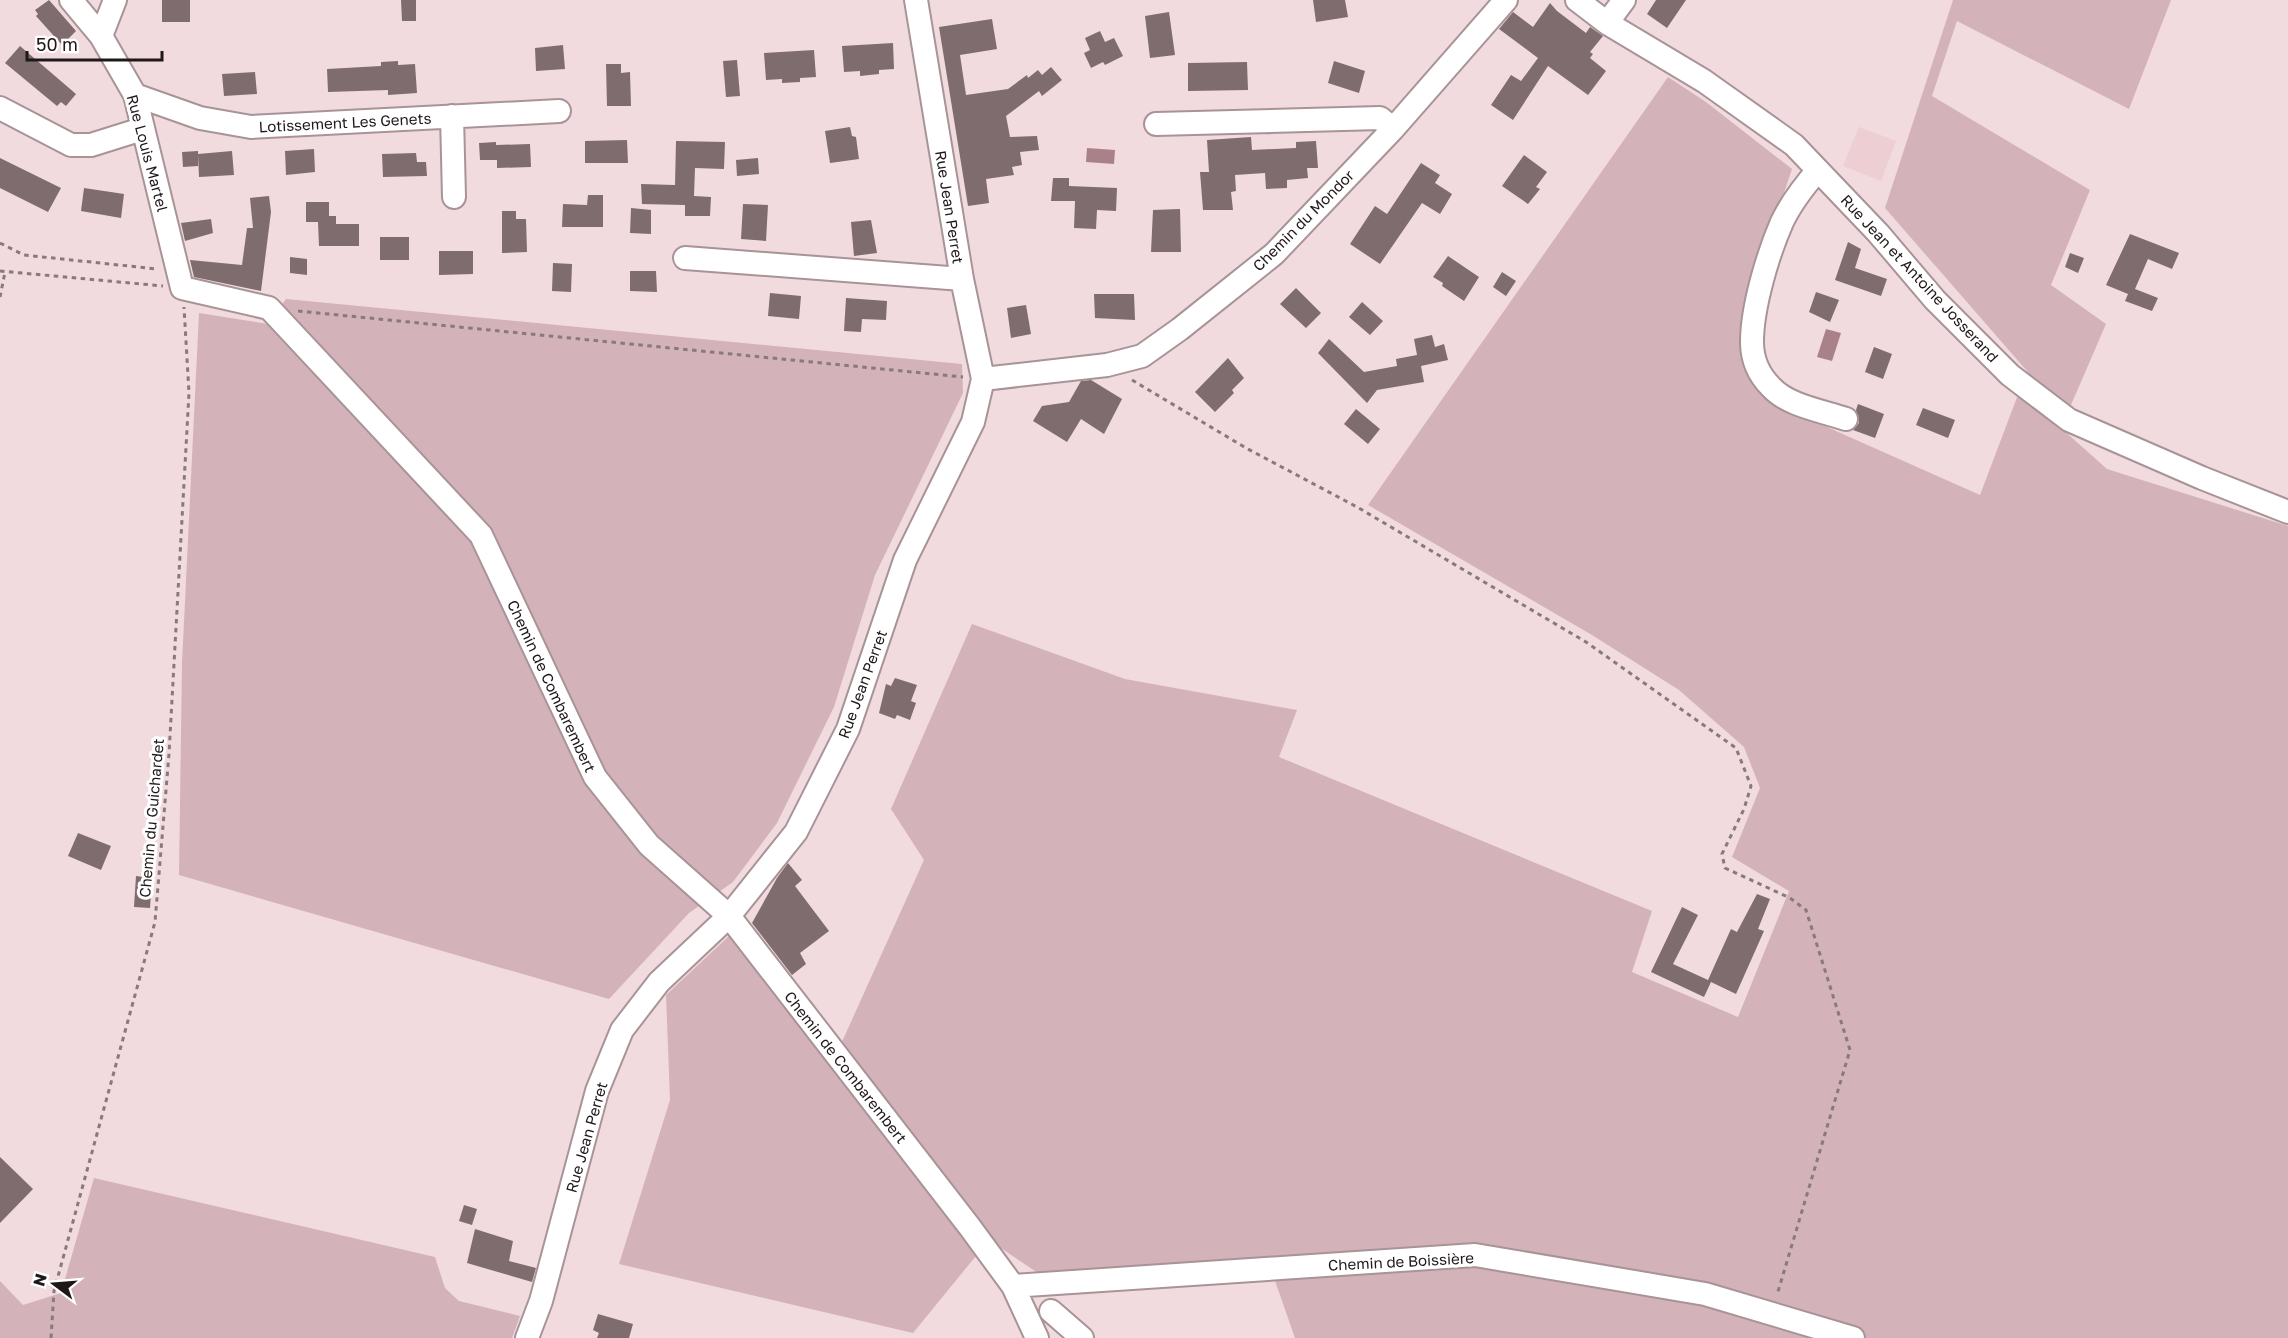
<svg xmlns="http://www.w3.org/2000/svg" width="2288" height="1338" font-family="'Golos Text',sans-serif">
	<rect width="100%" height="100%" fill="#f1dbdf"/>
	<!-- built -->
	<path fill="#ecced3" d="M1859,127L1896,141L1881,181L1843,166Z"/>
	<!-- green -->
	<path fill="#d3b3b9" d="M1953,0H2171L2129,109L1957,21L1932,96L2090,190L2051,285L2106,324L2061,428L2107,469L2288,526V1338H1295L1267,1258L1038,1273L989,1240L913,1333L619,1264L670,1100L666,995L730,935L832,1064L924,860L891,809L972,624L1125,679L1297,710L1279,757L1652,911L1632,972L1738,1017L1789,891L1732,857L1760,788L1744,747L1679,690L1592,635L1368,505L1668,77L1706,102L1792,169L1742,317L1749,374L1782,407L1980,495L2027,371L1885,208Z
		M286,299L962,364L963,393L875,575L834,707L777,823L733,882L689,913L609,999L179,875L182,663L199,313L268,324Z
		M94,1178L435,1257L445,1288L459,1301L520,1316L512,1338H0V1281L23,1305L61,1293Z"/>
	<!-- water -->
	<path fill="#a98188" d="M1087,148L1115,150L1114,164L1086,162Z
		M1826,329L1841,333L1832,361L1817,357Z"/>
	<!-- building -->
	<path fill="#7f6c6f" d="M49,0L76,31L62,45L36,16L38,14L35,10Z
		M162,0H190V22H162Z
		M401,0H416V21H402Z
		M1313,0H1345L1348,17L1316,22Z
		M1656,0H1686L1667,28L1647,14Z
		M1550,3L1557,11L1586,33L1590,27L1603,36L1590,52L1593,54L1590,58L1606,71L1588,95L1548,66L1513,120L1491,105L1511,75L1521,81L1538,58L1499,29L1513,12L1533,27Z
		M1169,12L1175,55L1150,58L1145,16Z
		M992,19L997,49L960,55L966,95L1008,89L1027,75L1028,78L1038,70L1042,75L1051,67L1062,80L1042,96L1039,91L1006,116L1010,137L1037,136L1039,150L1020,152L1022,165L1012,167L1014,175L986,179L989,203L968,206L939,27Z
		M1100,31L1105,42L1114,38L1123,56L1105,65L1103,62L1091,68L1084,53L1090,50L1085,38Z
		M893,43L894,69L879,70V74L860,76V71L844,72L842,46Z
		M563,45L565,69L536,71L535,48Z
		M20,46L76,94L66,106L61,102L57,106L5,63Z
		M814,50L816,77L800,78V82L782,83V79L766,80L764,53Z
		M737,60L740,96L726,97L723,61Z
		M398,61V65L415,64L417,93L388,95V90L328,92L327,69L381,66V62Z
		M1334,61L1365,71L1359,93L1328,83Z
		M1247,62L1248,90L1188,91V63Z
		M606,64H621V73L630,72L631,106H607Z
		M255,72L257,94L224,96L222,74Z
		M850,127L852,136L856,137L859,159L830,163L825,131Z
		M1251,137L1252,150L1296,148V142L1316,141L1318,168H1307L1308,178L1287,180V188L1266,189L1265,173L1235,175L1236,191L1231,192L1233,210H1203L1200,172H1209L1207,140Z
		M627,140L628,163H585V141Z
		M676,141L725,142L724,169L695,168L694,196L711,197L710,216H685V205L642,204L641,184L675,185Z
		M496,142V145L530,144L531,167L497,168V160H480L479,143Z
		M314,149L315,172L286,175L285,151Z
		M198,151V166L183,167L182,152Z
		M232,151L234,175L199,177L198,154Z
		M416,153L417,162H426L427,176L383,177L382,154Z
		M1524,155L1547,172L1536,187L1540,189L1528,204L1502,186Z
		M0,158L61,188L48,212L0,188Z
		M758,158L759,174L737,176L736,160Z
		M1421,163L1440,175L1435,183L1452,194L1440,214L1422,203L1380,264L1350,244L1375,206L1387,214Z
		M1053,178H1069V186L1117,188L1116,211L1097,210L1096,229L1074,228L1075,201H1051Z
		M84,188L124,194L121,218L81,211Z
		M588,195H603V227H562L563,204L587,205Z
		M269,196L271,212L261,291L194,277L190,260L242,265L247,228H253L250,198Z
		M306,202H329V216H336V224H359V246H319L318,222H306Z
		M743,204L768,205L766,241L741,239Z
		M631,208L651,210V234L630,233Z
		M1180,209L1181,252H1151L1153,210Z
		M502,211H516V219H526L527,252L502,253Z
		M211,219L213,233L185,241L181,223Z
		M871,220L877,253L854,256L851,222Z
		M2130,234L2179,253L2172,269L2148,259L2135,289L2158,298L2152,311L2125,301L2128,294L2106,285Z
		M380,237H409V260H380Z
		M1848,242L1861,249L1855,268L1887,279L1881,296L1835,280Z
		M439,251H473V274L439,275Z
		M2070,253L2084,258L2078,273L2065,267Z
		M1448,256L1479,277L1464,301L1442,286L1443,283L1433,277Z
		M290,257L307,259V275L290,273Z
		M553,263L572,264L571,292L552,291Z
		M630,271H656L657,292L630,291Z
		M1502,272L1516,281L1506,296L1493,287Z
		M1296,288L1321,313L1306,328L1280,304Z
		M1816,292L1839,300L1830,322L1809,312Z
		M770,293L801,296L799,319L768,316Z
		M1094,294H1134L1135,320L1095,318Z
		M846,298L887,301L886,320L862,319L861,332L844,331Z
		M1362,302L1383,321L1370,335L1349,317Z
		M1026,305L1031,334L1011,338L1007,308Z
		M1432,335L1435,347L1444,344L1448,360L1421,366L1424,382L1377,390L1367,403L1318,353L1329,339L1364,372L1397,366L1396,359L1417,355L1414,339Z
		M1874,347L1892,354L1883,379L1865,372Z
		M1228,358L1244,378L1232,390L1234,393L1215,412L1195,392Z
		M1091,380L1122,399L1104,434L1081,419L1067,442L1033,421L1042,406L1069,402L1081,381Z
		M1858,404L1884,414L1875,438L1853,430L1859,423L1856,410Z
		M1923,408L1955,420L1948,438L1916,425Z
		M1356,409L1380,429L1368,444L1344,424Z
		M895,678L917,685L911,701L916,703L910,720L897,715L895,719L879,713L886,684L891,686Z
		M78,833L111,846L101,870L68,856Z
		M788,863L802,880L795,886L829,931L800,953L806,964L792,975L752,923L777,878Z
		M136,876L152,878L150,908L134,907Z
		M1757,894L1770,899L1758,929L1764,931L1736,994L1711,982L1704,997L1651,972L1682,907L1698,915L1673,964L1708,980L1731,929L1737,932Z
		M0,1157L33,1189L0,1223Z
		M464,1205L477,1209L472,1225L459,1221Z
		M475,1229L513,1241L509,1261L536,1268L532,1282L467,1263Z
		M598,1314L633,1324L629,1338H597L599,1333L593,1330Z"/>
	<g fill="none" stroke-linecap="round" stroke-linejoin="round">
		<!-- minor casing -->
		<g stroke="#a89397" stroke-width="26">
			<path id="minor" d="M71,0L101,36L135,95L182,288L269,308L481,535L595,777L649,845L729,916L969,1226L1013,1286L1037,1338
				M1577,0L1607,23L1704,81L1794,145L1878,233L1935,300L2010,375L2069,420L2202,478L2288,512
				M1607,23L1624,0
				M101,36L115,0
				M135,95L200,118L251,127L559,111
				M0,108L71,145H91L142,129
				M452,116L454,197
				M1156,124L1380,118L1393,129
				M1818,170C1805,185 1791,203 1782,222C1768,254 1752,307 1752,342C1752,359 1759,375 1771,387C1788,406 1823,411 1846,419
				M685,258L962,279
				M983,379L1107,365L1142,356L1180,329L1274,254L1393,129L1506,0
				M1013,1286L1475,1255L1705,1294L1853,1338
				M1051,1311L1082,1338
				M527,1338L541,1301L597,1091L622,1030L659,982L729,916L796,832L848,729L905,560L973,422L983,379L962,279L916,0"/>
		</g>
		<!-- path -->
		<path stroke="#88797c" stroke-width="3" stroke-dasharray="4.5 4.5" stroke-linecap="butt" d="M0,243L24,255L157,269
			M0,271L163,286
			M0,297L5,272
			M298,311L963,377
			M1132,380L1246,448L1357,507L1586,642L1736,748L1751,786L1744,809L1722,854L1725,868L1790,898L1806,910L1850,1050L1777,1295
			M51,1338L54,1291L155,922L169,754L189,393L184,307"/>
		<!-- minor -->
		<use href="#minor" stroke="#fff" stroke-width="22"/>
	</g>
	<g text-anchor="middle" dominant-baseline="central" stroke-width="6" stroke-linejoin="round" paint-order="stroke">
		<!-- street labels -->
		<g font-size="15" fill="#1f1819" stroke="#fff">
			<text transform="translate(345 122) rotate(-3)">Lotissement Les Genets</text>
			<text transform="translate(148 153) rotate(75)">Rue Louis Martel</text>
			<text transform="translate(950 207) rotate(81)">Rue Jean Perret</text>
			<text transform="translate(1303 220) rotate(-45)">Chemin du Mondor</text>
			<text transform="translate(1920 278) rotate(47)">Rue Jean et Antoine Josserand</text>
			<text transform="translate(862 684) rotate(-70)">Rue Jean Perret</text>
			<text transform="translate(552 686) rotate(65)">Chemin de Combarembert</text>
			<text transform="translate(151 818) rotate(-85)">Chemin du Guichardet</text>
			<text transform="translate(846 1067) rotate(52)">Chemin de Combarembert</text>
			<text transform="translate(586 1137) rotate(-74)">Rue Jean Perret</text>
			<text transform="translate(1401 1261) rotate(-3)">Chemin de Boissière</text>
		</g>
	</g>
	<!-- north arrow -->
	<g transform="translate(54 1284) rotate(286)" stroke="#ffffff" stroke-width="4.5" paint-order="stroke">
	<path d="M0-4.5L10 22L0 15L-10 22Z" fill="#1f1819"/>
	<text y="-9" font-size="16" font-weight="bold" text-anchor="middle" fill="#1f1819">N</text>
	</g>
	<!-- scale -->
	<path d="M27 51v9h135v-9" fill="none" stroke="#1f1819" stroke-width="3"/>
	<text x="36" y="51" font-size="18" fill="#1f1819" stroke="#ffffff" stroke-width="4.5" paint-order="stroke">50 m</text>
</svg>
